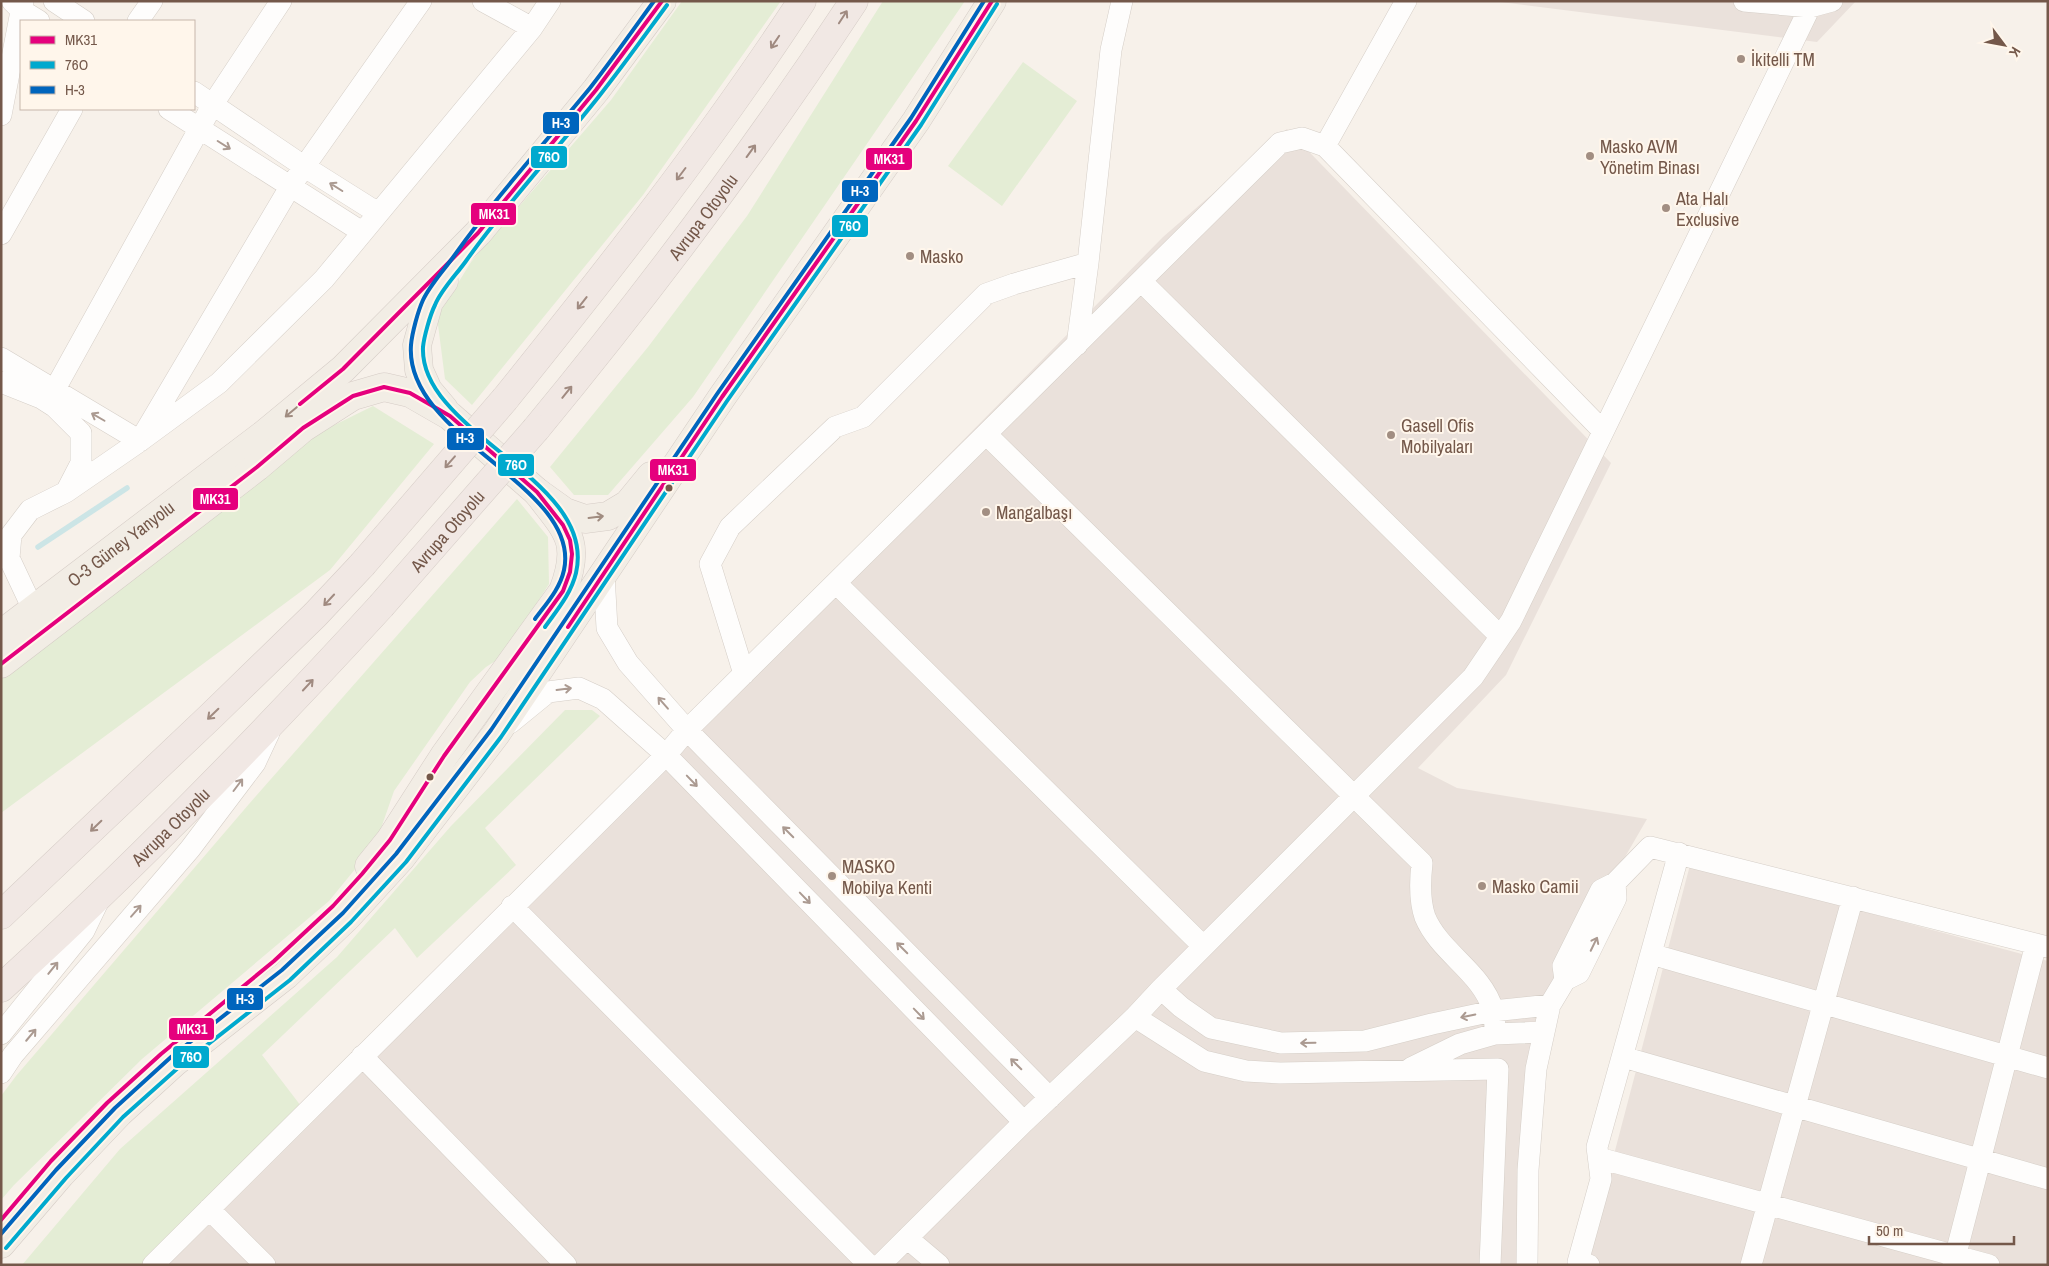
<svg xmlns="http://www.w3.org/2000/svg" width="2049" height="1266" font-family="'Archivo Narrow',sans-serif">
	<rect width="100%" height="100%" fill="#f7f1ea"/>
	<!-- industrial -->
	<path fill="#eae1db" d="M1493,1H1856L1817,42Z
		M1287,129L1611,463L1506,675L1418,768L1457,788L1647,819L1541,1002L1519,1265H148L190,1226L1163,237Z
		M1690,865L2048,961V1265H1585Z"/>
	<!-- green -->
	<path fill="#e4edd5" d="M682,1H781L643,195L472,405L445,379L437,317L471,262L611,100Z
		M883,1H965L693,397L608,495H574L550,467L648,347L747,216Z
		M1023,62L1077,101L1002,206L948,166Z
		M373,406L434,444L330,570L1,813V665L306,439Z
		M517,499L548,537L549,584L503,656L486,667L470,682L394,791L379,834L365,857L329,901L142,1059L14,1185L1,1200V1096L16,1076L249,804Z
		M565,710H592L600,716L485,828L516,865L417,958L395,928L262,1055L304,1110L148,1265H22L120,1149L337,957L451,826Z"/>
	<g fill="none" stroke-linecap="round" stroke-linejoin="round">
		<!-- stream -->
		<path stroke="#cce5e6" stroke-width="5.5" d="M38,547L127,488"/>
		<!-- minor casing -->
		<g stroke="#d5cec7" stroke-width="22">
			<path id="minor" d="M12,1L21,10L39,21
				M54,1L84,21
				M483,1L532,28
				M1744,1L1810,7L1832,1
				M138,21L152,1
				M194,92L305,167L378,213
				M169,109L362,232
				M1,115L23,1
				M1325,146L1406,1
				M1,234L72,109
				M1141,281L1500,636
				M1077,345L1088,263L1111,50L1122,1
				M1,358L140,441
				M1,382L41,398L55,407L81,433V463L66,492L30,510L11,535L9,558L33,609L42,620
				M41,398L55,389L213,104L281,1
				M145,432L290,187L421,1
				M986,434L1422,863C1420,881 1419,900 1425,917C1440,953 1482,972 1493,1010C1495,1017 1495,1026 1495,1034
				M66,492L140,441L219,383L324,279L532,28L550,1
				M604,574L607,628L628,663L687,730L1050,1098
				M836,583L1203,946
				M744,674L710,564L730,527L835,427L863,417L986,294L1014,284L1088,263
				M510,723L548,692L579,688L603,699L666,755L1024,1122
				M512,906L869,1265
				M1651,954L2048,1068
				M1565,980L1563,966L1601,890L1615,883L1650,847L2048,947
				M1161,989L1181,1007L1211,1028L1281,1043L1365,1041L1432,1024L1493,1011L1550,1005
				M1135,1017L1204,1061L1246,1071L1280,1073L1498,1069L1490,1265
				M1,1034L84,931L98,902
				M362,1056L566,1265
				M1623,1057L2048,1179
				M1411,1068L1460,1044L1495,1034L1544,1032
				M1,1073L13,1055L190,849L255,763L269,733
				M1599,1158L1989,1265
				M209,1209L265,1265
				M907,1238L939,1265
				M153,1265L666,755L687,730L1280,143L1302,138L1325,146L1603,431
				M880,1265L1024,1122L1135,1017L1161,989L1473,677L1511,621L1810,7
				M1527,1265L1528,1170L1536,1069L1550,1005L1565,980L1579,973L1616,898L1615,883
				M1589,1265L1578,1262L1601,1179L1597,1147L1679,853
				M1751,1265L1853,897
				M1953,1265L2036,944"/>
		</g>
		<!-- major casing -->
		<g stroke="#d5ccc6" stroke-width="29">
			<g id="major">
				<path d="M444,281L429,302L417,345L419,370L428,390L444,409"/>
				<path id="s1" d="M1,634L263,435L343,369L478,233L596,90L662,1"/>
				<path d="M1,664L257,467L303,428L353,396L384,387L410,393L450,416L537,492L565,512L585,519L608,516L628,504L651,476"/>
				<path d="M369,866L390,840L444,756L563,591C582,541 567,531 537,492"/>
				<path d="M1,1244L61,1174L119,1113L175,1062L286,975L347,917L401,858L496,734L722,397L916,121L992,1"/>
			</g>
		</g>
		<!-- highway casing -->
		<g stroke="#d5ccc6" stroke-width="29">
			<g id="highway">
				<path d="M505,399C609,270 711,140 802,1"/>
				<path id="s2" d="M536,429C649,292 756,150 854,1"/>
				<path d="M1,915L211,716L315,615L362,565"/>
				<path id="s3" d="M1,988C134,867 260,738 381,606"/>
			</g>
		</g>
		<!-- minor -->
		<use href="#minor" stroke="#fefdfc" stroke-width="21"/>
		<!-- major -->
		<use href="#major" stroke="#f2ede5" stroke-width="28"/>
		<!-- highway -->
		<use href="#highway" stroke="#f1e8e4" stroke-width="28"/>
		<!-- highway-bridge casing -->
		<g stroke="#d5ccc6" stroke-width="29" stroke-linecap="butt">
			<g id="highway-bridge">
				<path d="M362,565L505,399"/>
				<path id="s4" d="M381,606L536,429"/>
			</g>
		</g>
		<!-- highway-bridge -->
		<use href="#highway-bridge" stroke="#f1e8e4" stroke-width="28"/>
		<!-- bus-1 casing -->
		<g stroke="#fff6eb" stroke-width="8">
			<path id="bus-1" d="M300,404L343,369L478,233L596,90L662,1
				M568,627L722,397L916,121L992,1
				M1,664L257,467L303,428L353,396L384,387L410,393L450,416L537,492L563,525L570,540L572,554L570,572L563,591L444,756L390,840L362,874L333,906L274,961L161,1054L107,1103L51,1161L1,1220"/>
		</g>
		<!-- bus-2 casing -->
		<g stroke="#fff6eb" stroke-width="8">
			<path id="bus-2" d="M545,627C557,610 571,594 576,573C598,479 419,433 423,347C424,337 430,315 435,305C441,290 456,275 466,261C507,203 556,151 600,95C623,66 645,35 667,5
				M6,1248L66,1178L123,1117L179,1067L290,980L351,922L406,862L501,737L727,401L921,125L997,4"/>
		</g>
		<!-- bus-3 casing -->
		<g stroke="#fff6eb" stroke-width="8">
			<path id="bus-3" d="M535,619C546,604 560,589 564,570C582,486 404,438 411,345C412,333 418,311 423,300C430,285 444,270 454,256C496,197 544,144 590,88C612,60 633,30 654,1
				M1,1234L56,1170L115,1108L171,1057L282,970L343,913L396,854L491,730L717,394L911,118L984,1"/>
		</g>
		<!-- bus-1 -->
		<use href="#bus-1" stroke="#e5007d" stroke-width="4"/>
		<!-- bus-2 -->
		<use href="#bus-2" stroke="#00a9ce" stroke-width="4"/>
		<!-- bus-3 -->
		<use href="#bus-3" stroke="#0065bd" stroke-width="4"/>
	</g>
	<!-- one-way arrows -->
	<defs><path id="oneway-shaft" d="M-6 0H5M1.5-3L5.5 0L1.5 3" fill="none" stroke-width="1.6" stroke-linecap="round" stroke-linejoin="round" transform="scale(1.25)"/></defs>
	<g stroke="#a08a80">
		<use href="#oneway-shaft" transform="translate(843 17) rotate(-57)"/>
		<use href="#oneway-shaft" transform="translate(775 42) rotate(124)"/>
		<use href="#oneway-shaft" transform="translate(751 151) rotate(-54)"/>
		<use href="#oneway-shaft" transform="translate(681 174) rotate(127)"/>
		<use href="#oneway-shaft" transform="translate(582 303) rotate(128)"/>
		<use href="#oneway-shaft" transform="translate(567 392) rotate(-51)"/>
		<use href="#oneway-shaft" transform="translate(450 462) rotate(131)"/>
		<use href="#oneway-shaft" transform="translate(329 600) rotate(133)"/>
		<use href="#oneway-shaft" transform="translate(308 685) rotate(-47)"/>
		<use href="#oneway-shaft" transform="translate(213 714) rotate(136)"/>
		<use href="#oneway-shaft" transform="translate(96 826) rotate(136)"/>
	</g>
	<g stroke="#ab9a91">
		<use href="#oneway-shaft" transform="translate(224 145) rotate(32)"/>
		<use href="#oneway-shaft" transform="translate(336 187) rotate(-148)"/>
		<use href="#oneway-shaft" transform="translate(98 417) rotate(-150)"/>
		<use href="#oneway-shaft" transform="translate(564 689) rotate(-7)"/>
		<use href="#oneway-shaft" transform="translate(663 703) rotate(-131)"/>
		<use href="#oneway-shaft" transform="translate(692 781) rotate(46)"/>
		<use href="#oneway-shaft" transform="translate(238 785) rotate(-53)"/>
		<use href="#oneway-shaft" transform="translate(788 832) rotate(-135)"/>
		<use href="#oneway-shaft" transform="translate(805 898) rotate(46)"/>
		<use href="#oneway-shaft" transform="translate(136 911) rotate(-49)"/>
		<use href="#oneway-shaft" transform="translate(1594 944) rotate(-64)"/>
		<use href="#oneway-shaft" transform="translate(902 948) rotate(-135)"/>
		<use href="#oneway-shaft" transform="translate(53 968) rotate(-51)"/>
		<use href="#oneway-shaft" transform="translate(919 1014) rotate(46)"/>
		<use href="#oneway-shaft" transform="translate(1468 1016) rotate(168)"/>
		<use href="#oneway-shaft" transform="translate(31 1035) rotate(-50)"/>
		<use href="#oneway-shaft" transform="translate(1308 1043) rotate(179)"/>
		<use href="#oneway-shaft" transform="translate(1016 1064) rotate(-135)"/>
	</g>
	<g stroke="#a08c80">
		<use href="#oneway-shaft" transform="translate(291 412) rotate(140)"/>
		<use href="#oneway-shaft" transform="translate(596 517) rotate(-7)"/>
	</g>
	<!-- markers -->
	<g fill="#a28e82" stroke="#fff6eb" stroke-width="2">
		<circle cx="1741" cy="59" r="5"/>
		<circle cx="1590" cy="156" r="5"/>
		<circle cx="1666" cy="208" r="5"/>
		<circle cx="910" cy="256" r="5"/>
		<circle cx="1391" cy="435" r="5"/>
		<circle cx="986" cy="512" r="5"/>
		<circle cx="832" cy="876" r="5"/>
		<circle cx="1482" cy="886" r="5"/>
	</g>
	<g fill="#74584a" stroke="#fff6eb" stroke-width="2">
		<circle cx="669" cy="488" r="4.5"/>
		<circle cx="430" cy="777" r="4.5"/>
	</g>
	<g text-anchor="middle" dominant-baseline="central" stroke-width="4" stroke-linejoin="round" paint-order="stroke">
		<!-- poi labels -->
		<g font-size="18" fill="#74584a" stroke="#fff6eb" text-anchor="start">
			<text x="1751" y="59">İkitelli TM</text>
			<text x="1600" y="146">Masko AVM<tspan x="1600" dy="21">Yönetim Binası</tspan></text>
			<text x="1676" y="198">Ata Halı<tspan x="1676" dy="21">Exclusive</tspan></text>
			<text x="920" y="256">Masko</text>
			<text x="1401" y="425">Gasell Ofis<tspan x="1401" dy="21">Mobilyaları</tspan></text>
			<text x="996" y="512">Mangalbaşı</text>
			<text x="842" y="866">MASKO<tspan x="842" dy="21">Mobilya Kenti</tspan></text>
			<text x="1492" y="886">Masko Camii</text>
		</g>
		<!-- street labels -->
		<g font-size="18" fill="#74584a" stroke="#fff6eb">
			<text stroke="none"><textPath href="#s2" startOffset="270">Avrupa Otoyolu</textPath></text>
			<text stroke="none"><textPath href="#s4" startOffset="100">Avrupa Otoyolu</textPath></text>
			<text stroke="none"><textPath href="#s1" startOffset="150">O-3 Güney Yanyolu</textPath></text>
			<text stroke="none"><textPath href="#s3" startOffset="234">Avrupa Otoyolu</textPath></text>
		</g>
	</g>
	<g stroke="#fff6eb" stroke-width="2">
		<rect x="542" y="111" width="38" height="24" rx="5" fill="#0065bd"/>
		<rect x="530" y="145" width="38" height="24" rx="5" fill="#00a9ce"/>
		<rect x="865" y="147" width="48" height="24" rx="5" fill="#e5007d"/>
		<rect x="841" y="179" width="38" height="24" rx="5" fill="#0065bd"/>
		<rect x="470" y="202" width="47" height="24" rx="5" fill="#e5007d"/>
		<rect x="831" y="214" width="38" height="24" rx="5" fill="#00a9ce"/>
		<rect x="446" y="427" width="39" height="24" rx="5" fill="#0065bd"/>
		<rect x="497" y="453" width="38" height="24" rx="5" fill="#00a9ce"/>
		<rect x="649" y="458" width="48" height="24" rx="5" fill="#e5007d"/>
		<rect x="192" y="487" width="47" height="24" rx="5" fill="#e5007d"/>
		<rect x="226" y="987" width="38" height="24" rx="5" fill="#0065bd"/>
		<rect x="168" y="1017" width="47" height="24" rx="5" fill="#e5007d"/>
		<rect x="172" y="1045" width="38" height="24" rx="5" fill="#00a9ce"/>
	</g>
	<g font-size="14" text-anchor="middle" font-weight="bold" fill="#fff">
		<text x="561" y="128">H-3</text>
		<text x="549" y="162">76O</text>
		<text x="889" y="164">MK31</text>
		<text x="860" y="196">H-3</text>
		<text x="494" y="219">MK31</text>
		<text x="850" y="231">76O</text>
		<text x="465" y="443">H-3</text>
		<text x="516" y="470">76O</text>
		<text x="673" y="475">MK31</text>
		<text x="215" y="504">MK31</text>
		<text x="245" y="1004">H-3</text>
		<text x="192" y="1034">MK31</text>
		<text x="191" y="1062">76O</text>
	</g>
	<!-- border -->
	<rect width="2049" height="1266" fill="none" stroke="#74584a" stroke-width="5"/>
	<!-- legend -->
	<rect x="20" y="20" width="175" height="90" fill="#fff6eb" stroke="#c7b7ab"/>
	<rect x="30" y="36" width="25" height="8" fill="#e5007d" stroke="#c7b7ab"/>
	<text x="65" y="45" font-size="15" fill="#74584a">MK31</text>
	<rect x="30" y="61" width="25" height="8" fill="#00a9ce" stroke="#c7b7ab"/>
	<text x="65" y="70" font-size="15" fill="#74584a">76O</text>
	<rect x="30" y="86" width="25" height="8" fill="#0065bd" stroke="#c7b7ab"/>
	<text x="65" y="95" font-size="15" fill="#74584a">H-3</text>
	<!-- north arrow -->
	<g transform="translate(2004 45) rotate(122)" stroke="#fff6eb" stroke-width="4" paint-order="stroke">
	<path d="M0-4L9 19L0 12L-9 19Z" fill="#74584a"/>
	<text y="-8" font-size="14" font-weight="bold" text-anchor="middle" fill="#74584a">K</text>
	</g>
	<!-- scale -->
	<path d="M1869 1236v8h145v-8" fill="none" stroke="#74584a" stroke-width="2.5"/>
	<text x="1876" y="1236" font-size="15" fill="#74584a" stroke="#fff6eb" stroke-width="4" paint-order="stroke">50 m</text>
</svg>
